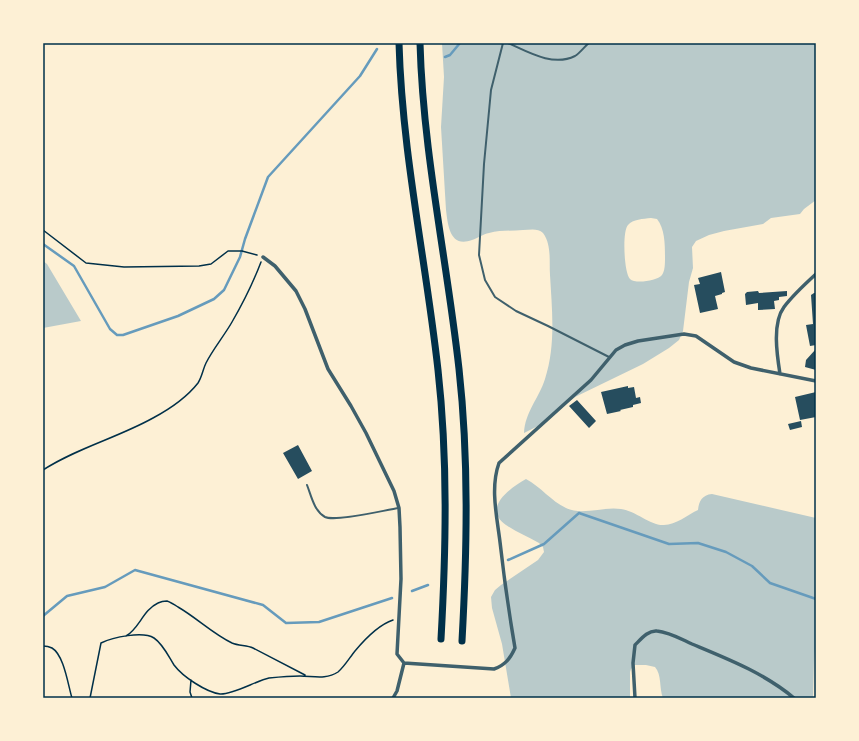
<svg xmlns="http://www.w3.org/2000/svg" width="859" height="741" font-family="'Archivo Narrow',sans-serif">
	<rect width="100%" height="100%" fill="#fdf0d5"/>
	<!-- green -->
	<path fill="#b9caca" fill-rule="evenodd" d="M442,43H816V200L804,209L800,214L771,218L763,224L724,231L709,235L696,241L692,247L693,268L689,282L683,331L679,340L669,348L643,364L575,397L538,426L524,433C525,412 539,398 545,379C556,345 552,310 550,275C549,262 552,245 543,233C538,228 530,230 523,230C512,231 500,230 489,233C483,234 478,238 472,240C450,248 448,226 446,210L441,127L444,77ZM651,218L657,219C665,229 665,245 665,258C665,263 665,271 662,275C657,281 635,284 630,279C624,273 622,231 628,225C633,219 643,219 651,218Z
		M43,261L47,264L81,321L43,328Z
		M526,479C541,487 551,501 566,508C583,516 603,506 621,509C636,511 651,526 664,525C676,525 687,515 698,510C699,501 702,495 712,494L816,518V637L814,660L813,698H663C659,688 662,675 655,667L646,665H635L631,669L630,672V698H511L502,644L492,608L491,597L495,590L501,585L538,560L544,552L543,547L539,543C528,537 516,532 506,525C482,508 510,488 526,479Z"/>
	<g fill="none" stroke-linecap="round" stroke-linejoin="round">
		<!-- stream -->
		<path stroke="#669bbc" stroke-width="2.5" d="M445,57L450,55L460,43
			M43,244L74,266L110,329L117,335H123L178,316L214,299L224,290L240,257L245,239L268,177L360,76L377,49
			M508,560L544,544L579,513L669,544L698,543L726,552L752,566L770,583L816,599
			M412,591L428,585
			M43,616L67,596L105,587L135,570L263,605L286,623L319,622L392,598"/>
	</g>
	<!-- building -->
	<path fill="#264d5e" d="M721,272L725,292L722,293V294L715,296L718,309L700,313L694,285L700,284L698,278Z
		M758,291L759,293L787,291V296L779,297V300L774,301L775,309L758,310V303L746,305L745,294L747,292Z
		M814,293H816V345L810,346L806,325L813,324L811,295Z
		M815,350H816V370L805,367L806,360Z
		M628,386V388L634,387L636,398L640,397L641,403L633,405V407L620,410L621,411L607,414L601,392Z
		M816,392V417L800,420L795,397Z
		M577,400L596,421L589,428L569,406Z
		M801,421L802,427L790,430L788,424Z
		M298,445L312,471L298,479L283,453Z"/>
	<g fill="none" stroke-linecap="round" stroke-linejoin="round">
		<!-- path -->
		<path stroke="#003049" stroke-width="1.5" d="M43,230L86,263L124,267L199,266L211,264L228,251H242L257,255
			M43,470C77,448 117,438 153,418C168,410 187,397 198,383C202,377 203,369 206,363C213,349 224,336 232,322C243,303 253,283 261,262
			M126,636C139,629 143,610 158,603C160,602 165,601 167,601C170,602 175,605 178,607C197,618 213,634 232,643C239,646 247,645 253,648L305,675
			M43,646C46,646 50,647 52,648C64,655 68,685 72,698
			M191,680L190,692L192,698
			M90,698L101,643C113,637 143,631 154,638C163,644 169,657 174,665C183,677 206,692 220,694C232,695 256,681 269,678C279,677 290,676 300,676C313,676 326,680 338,672C345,666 350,657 355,651C365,639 378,625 393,620"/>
		<!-- service -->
		<path stroke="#3f606c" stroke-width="2" d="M503,43L491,90L484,164L479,255L485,280L495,297L516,311L548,326L609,357
			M508,43C528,52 553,67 575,56C580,53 584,47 589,43
			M307,485C311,495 314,511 325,517C335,522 385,510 399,508"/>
		<!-- minor -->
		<path stroke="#3f606c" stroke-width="3.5" d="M263,257L275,266L296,291L305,309L328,369L351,406L366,433L394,491L399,508L400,527L401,579L397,654L404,663L397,691L393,698
			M780,374C777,355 772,323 784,307C793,295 805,284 816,274
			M404,663L494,669C505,665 510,659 515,648C509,613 504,578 500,542C497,517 490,488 499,463L591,380L616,350L625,345L638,341L684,334L696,336L734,362L751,368L816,381
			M635,698L633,663L635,645C641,639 648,630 657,631C669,632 681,639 692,644C728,659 764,673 794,698"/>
		<!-- motorway -->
		<path stroke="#003049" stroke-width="7" d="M399,43C402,153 426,261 438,370C448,460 446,549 441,639
			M420,43C423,153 447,260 459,369C469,460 467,550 462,641"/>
	</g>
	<!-- border -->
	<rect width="859" height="741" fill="none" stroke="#fdf0d5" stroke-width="88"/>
	<rect x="44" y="44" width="771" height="653" fill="none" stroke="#003049" stroke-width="1.5"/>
</svg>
